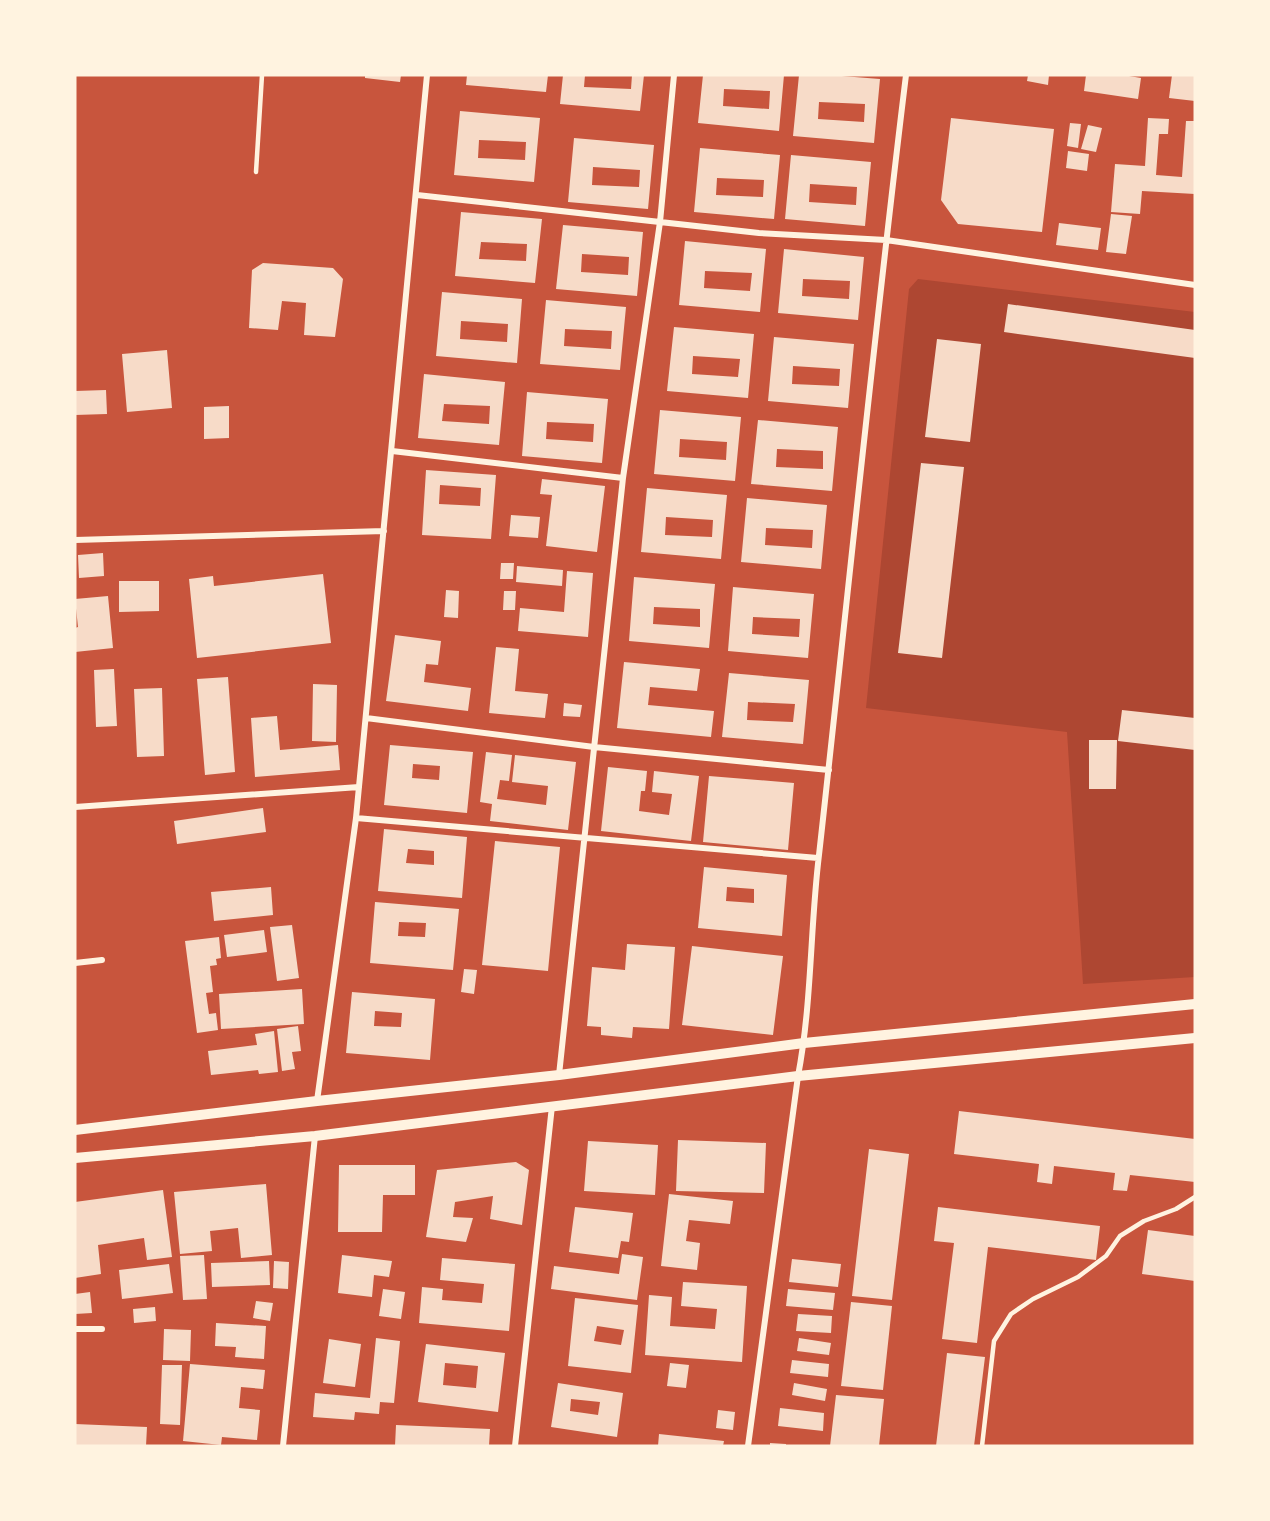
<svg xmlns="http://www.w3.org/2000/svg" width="1270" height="1521" font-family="Jost,sans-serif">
	<rect width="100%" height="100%" fill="#c8553d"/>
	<!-- green -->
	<path fill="#ae4732" d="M918,279L1195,312V977L1083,984L1067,732L866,708L909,289Z"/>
	<!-- building -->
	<path fill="#f7dbc8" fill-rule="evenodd" d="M365,75H401L400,82L365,78Z
		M467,75H548L546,92L466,85Z
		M563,75H585L584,87L631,89L632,75H644L640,111L560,104Z
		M703,75H784L779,131L698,123ZM724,89L770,91L769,109L723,106Z
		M799,75H829L880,79L874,143L793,136ZM819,102L865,104L864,122L818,119Z
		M1028,75H1049L1048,85L1027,81Z
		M1086,75H1123L1141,78L1138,99L1084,91Z
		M1172,75H1195V101L1169,98Z
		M460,111L540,118L534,182L454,175ZM479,140L526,142L525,160L478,158Z
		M951,118L1054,129L1042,232L958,224L941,200Z
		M1148,118L1169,119L1168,134H1159L1156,175L1182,177L1186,121H1195V194L1142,191L1140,214L1111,212L1115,164L1145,166Z
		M1070,123L1081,124L1078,148L1067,146Z
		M1088,125L1102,128L1096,152L1081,149Z
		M574,138L654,145L648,209L568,202ZM593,167L640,170L639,187L592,185Z
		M700,148L780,155L774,219L694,212ZM717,178L764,180L763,197L716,195Z
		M1068,151L1089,154L1087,171L1066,168Z
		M791,155L871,162L865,226L785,219ZM810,184L857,187L856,205L809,202Z
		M461,212L542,219L535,283L455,276ZM481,242L527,244L526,261L479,259Z
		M1111,214L1132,216L1126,254L1106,252Z
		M1059,223L1101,228L1098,250L1056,245Z
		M563,225L643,232L637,296L556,289ZM582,254L629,257L628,275L581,272Z
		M685,241L766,249L760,312L679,305ZM705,271L752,273L750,291L704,288Z
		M784,249L864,257L858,320L778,313ZM803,279L850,281L849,299L802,296Z
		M263,263L333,268L343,279L335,337L304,335L306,303L282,301L278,330L249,328L252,270Z
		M442,292L522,299L517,363L436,356ZM461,321L508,324L507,342L460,339Z
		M546,300L626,307L620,370L540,364ZM565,329L612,331L611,349L564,346Z
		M1008,304L1195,330V358L1004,332Z
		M674,327L754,334L748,398L667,391ZM693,356L740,359L738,377L692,374Z
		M774,337L854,344L848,408L768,401ZM793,366L840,369L839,386L792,384Z
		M937,339L981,344L970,442L925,437Z
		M167,350L172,408L127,412L122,354Z
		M424,374L505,382L499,445L418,438ZM444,404L490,406L489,424L442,421Z
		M106,390L107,414L75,415V391Z
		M527,392L608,399L602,463L522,456ZM547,422L594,424L593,442L546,439Z
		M229,406V438L204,439V407Z
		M660,410L741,417L735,481L654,474ZM680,439L727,442L726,460L679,457Z
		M758,420L838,427L832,491L751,484ZM777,449L823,451V469L776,467Z
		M921,463L964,467L942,658L898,653Z
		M426,470L496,475L491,539L422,535ZM440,485L481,488L480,506L439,504Z
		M542,479L605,486L597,552L546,546L552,495L540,494Z
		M647,488L727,495L721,559L641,552ZM666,517L713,520L712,537L665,535Z
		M747,498L827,505L821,569L741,562ZM766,528L813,530L812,548L765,545Z
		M511,515L540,517L538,538L509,536Z
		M103,553L104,576L79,578L78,555Z
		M501,563H514L513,579H500Z
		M517,566L563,570L562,586L516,582Z
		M567,571L593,573L588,637L518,631L520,608L564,612Z
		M323,574L331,643L197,658L189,579L213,576L214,586Z
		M634,577L715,584L709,648L629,641ZM654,607L700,609V627L653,624Z
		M119,581H159V611L119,612Z
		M733,587L814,594L808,658L728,651ZM753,617L800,619L799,637L752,634Z
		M446,590L459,591L458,618L444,617Z
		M504,591H516L515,610H503Z
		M108,596L113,648L75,652V628L78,627L75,599Z
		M395,635L441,641L438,665L426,664L424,682L471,688L468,711L386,701Z
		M496,647L519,649L515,691L548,694L545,718L489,713Z
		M624,662L700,669L697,691L650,687L648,705L714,711L711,737L617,728Z
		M114,669L117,726L96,727L94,670Z
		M729,673L809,680L803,744L722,737ZM748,702L795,704L793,722L747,720Z
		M228,677L235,772L205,775L197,679Z
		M313,684L337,685L336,742L312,741Z
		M162,688L164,756L137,757L134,689Z
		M564,703L582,705L580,717L563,716Z
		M1122,710L1195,718V750L1118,741Z
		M277,716L280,750L338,745L340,770L255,777L251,718Z
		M1089,740H1117L1116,789H1089Z
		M390,745L473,752L467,813L384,805ZM413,764L440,766L439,780L412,778Z
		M486,752L512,755L509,781L500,780L497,799L546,805L548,786L512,782L515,755L576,762L568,830L490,821L492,804L480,802Z
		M608,767L647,771L645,791H641L639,811L669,815L672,794L652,792L654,771L699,776L691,841L601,831Z
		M709,776L794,783L788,850L703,842Z
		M263,808L266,832L177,844L174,821Z
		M384,829L467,837L462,898L378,891ZM408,849L434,851V865L406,863Z
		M495,841L560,847L548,971L482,965Z
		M704,867L787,875L782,936L698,928ZM727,887L754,889V903L726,901Z
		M271,887L273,915L214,921L211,892Z
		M375,902L459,909L453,970L370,963ZM399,922L426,923L425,937L398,936Z
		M292,925L299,978L277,981L270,927Z
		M264,930L267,952L227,957L224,935Z
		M219,937L221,958L216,959L217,965L210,966L213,992L206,993L209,1014L216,1013L218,1030L197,1033L185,941Z
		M627,944L675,947L669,1029L633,1027L632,1038L601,1035V1027L587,1026L592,967L625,970Z
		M692,946L783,956L773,1035L682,1025Z
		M464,969L477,970L474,994L461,992Z
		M302,989L304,1024L221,1029L219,994Z
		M352,992L435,999L430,1060L346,1053ZM375,1011L402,1013L401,1027L374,1026Z
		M298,1026L301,1051L292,1052L295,1069L282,1071L277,1029Z
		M274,1031L278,1072L259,1074L258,1070L211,1075L208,1051L257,1045L255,1034Z
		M959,1111L1195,1139V1182L1130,1175L1127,1191L1113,1190L1115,1173L1054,1166L1052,1184L1037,1182L1039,1164L954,1154Z
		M678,1140L766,1143L764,1193L676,1191Z
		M588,1141L658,1145L655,1195L584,1191Z
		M869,1149L909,1154L892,1300L852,1296Z
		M516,1162L529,1170L522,1225L490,1219L493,1196L455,1202L453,1217L473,1218L466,1242L426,1237L437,1170Z
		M339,1165H415V1195H383L382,1232H338Z
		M266,1184L272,1255L241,1258L238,1228L210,1231L212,1251L180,1254L174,1192Z
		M163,1190L172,1257L147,1260L144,1238L98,1245L101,1274L75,1278V1202Z
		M669,1194L733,1201L730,1224L689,1220L686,1241L700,1243L697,1270L661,1266Z
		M575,1207L633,1213L629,1242L621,1241L618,1258L569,1252Z
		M938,1207L1100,1226L1096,1260L988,1247L977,1343L942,1339L954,1243L934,1241Z
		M1148,1230L1195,1236V1281L1142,1274Z
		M622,1254L643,1257L637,1300L551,1289L554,1266L619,1274Z
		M204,1255L207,1299L183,1300L180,1256Z
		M342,1255L392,1261L389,1277L374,1275L372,1297L338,1293Z
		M442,1258L515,1264L509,1331L419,1323L422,1287L443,1289L442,1300L482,1303L484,1284L440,1280Z
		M792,1259L841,1264L838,1287L789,1282Z
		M269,1261L270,1285L212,1287L211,1263Z
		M274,1261L289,1262L288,1289L273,1288Z
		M169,1264L173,1293L122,1299L119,1270Z
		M683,1282L747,1286L742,1362L645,1355L649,1295L672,1297L670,1326L715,1329L717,1309L681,1306Z
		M383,1289L405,1292L401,1319L379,1316Z
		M788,1289L835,1293L833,1310L786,1306Z
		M90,1292L92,1313L75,1314V1294Z
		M575,1298L638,1305L631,1373L568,1366ZM597,1326L624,1330L621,1345L594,1341Z
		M256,1301L273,1303L270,1321L253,1318Z
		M851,1302L892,1306L883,1390L841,1386Z
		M155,1307L156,1321L134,1323L133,1309Z
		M798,1314L832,1316L831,1333L796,1331Z
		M216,1323L266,1326L264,1359L235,1357L236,1347L215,1346Z
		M164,1329L191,1330L190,1361L163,1360Z
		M376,1338L400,1341L394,1403L380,1402L379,1414L355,1412L354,1420L313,1417L315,1393L370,1398Z
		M799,1338L831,1343L829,1355L797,1351Z
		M329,1339L361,1344L355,1387L323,1383Z
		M426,1344L505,1353L498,1412L418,1402ZM445,1363L478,1366L476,1388L443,1385Z
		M947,1353L985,1357L974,1446H936Z
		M792,1360L829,1364L828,1377L790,1373Z
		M670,1363L689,1365L686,1388L667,1386Z
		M190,1364L265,1370L263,1389L241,1387L239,1408L260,1410L257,1440L222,1437L221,1445L183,1441Z
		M162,1365H182L180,1425L160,1424Z
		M558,1383L623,1393L617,1437L551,1427ZM571,1399L600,1402L598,1415L570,1411Z
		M794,1383L827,1389L825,1401L792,1395Z
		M836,1395L884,1399L879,1446H830Z
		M780,1408L824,1413L823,1431L778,1426Z
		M718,1410L735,1412L733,1430L716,1428Z
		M75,1424L147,1427L146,1446H75Z
		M396,1425L490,1429L489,1446H395Z
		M659,1434L724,1441L723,1446H658Z
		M770,1443L786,1444V1446H770Z"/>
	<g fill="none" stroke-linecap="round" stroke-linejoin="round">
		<!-- service -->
		<path stroke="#fff3e0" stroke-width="4.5" d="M256,172L262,75
			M982,1446L994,1341L1011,1314L1033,1299L1078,1277L1106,1256L1120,1236L1144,1221L1176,1209L1195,1197"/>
		<!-- minor -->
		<path stroke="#fff3e0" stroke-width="6" d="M417,195L759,233L886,240L1195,285
			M392,451L623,478
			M75,540L384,531
			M366,718L594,747L829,770
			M75,807L359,787
			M356,818L818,858
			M75,963L102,960
			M559,1075L623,478L660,222L674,75
			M317,1101L356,818L427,75
			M75,1329H102
			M283,1446L315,1136
			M515,1446L552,1106
			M748,1446L798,1076C812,1003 810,928 819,855C848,595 874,335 906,75"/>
		<!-- tertiary -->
		<path stroke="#fff3e0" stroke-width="10" d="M75,1130L317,1101L559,1075L804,1043L1195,1004
			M75,1158L315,1136L798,1076L1195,1038"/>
	</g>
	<!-- border -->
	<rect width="1270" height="1521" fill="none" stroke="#fff3e0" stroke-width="153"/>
</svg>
